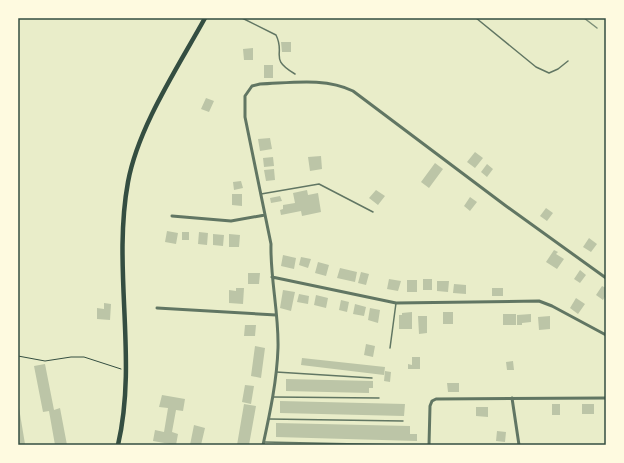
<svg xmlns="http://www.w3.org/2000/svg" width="624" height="463" font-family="Raleway,sans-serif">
	<rect width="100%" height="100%" fill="#e9edc9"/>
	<!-- building -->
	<path fill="#bcc5a7" d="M281,42H291V52H282Z
		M253,48V60H244L243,49Z
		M264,65H273V78H264Z
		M206,98L214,101L209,112L201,109Z
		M270,138L272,149L260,151L258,139Z
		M475,152L483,158L475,168L467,162Z
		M321,156L322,169L310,171L308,157Z
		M273,157L274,166L264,167L263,158Z
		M435,163L443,169L429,188L421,182Z
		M487,164L493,169L487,177L481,172Z
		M274,169L275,180L266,181L264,170Z
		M241,181L243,188L234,190L233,182Z
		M307,190L308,195L318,193L321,212L302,216L301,211L281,215L280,210L283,209V205L295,203L293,193Z
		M376,190L385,196L378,205L369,198Z
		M232,194H242V206L232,205Z
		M280,196L282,201L271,203L270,198Z
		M470,197L477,202L470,211L464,206Z
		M546,208L553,213L547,221L540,216Z
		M167,231L178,233L176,244L165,242Z
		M182,232H189V240H182Z
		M199,232L208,233L207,245L198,244Z
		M213,234L224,235L223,246L213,245Z
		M229,234L240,235L239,247H229Z
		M589,238L597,244L591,252L583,247Z
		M554,250L558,252L556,254L564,259L557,269L546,262Z
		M283,255L296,258L294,269L281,266Z
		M301,257L311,259L308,268L299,265Z
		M318,262L329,265L326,276L315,273Z
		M340,268L357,272L355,282L337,278Z
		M580,270L586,275L580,283L574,279Z
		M361,272L369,274L366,285L358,283Z
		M248,273H260L259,284H248Z
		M389,279L401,281L398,291L387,289Z
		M423,279H432V290H423Z
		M407,280H417V292H407Z
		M437,281H449L448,292L437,291Z
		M454,284L466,285V294L453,293Z
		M602,286L606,288V295L603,300L596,295Z
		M236,288H244L243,304L229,303V290L236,291Z
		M492,288H503V296H492Z
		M283,290L295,292L291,311L280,308Z
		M299,294L309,296L308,304L297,302Z
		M316,295L328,298L326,308L314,305Z
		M576,298L585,304L578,314L570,308Z
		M341,300L349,302L347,312L339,310Z
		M104,303L111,304L110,320L97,319V308L104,309Z
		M355,304L366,307L364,316L353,314Z
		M370,308L380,310L378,323L368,320Z
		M412,312V329H399V315H402V313Z
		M443,312H453V324H443Z
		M503,314H516V325H503Z
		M531,314V322L522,323V325H517V315Z
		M418,316H427V333L419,334Z
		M550,316V329L539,330L538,317Z
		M245,325H256L255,336H244Z
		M366,344L375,346L373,357L364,355Z
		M255,346L265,348L261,378L251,376Z
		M412,357H420V369H408V364L412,365Z
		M302,358L385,367L384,375L301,365Z
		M513,361L514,370H507L506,362Z
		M45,364L54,410L60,408L67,445H55L49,411L43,412L34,366Z
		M385,371L391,372L390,382L384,381Z
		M286,379L373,381V388H369V393L286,391Z
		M447,383H459V392H448Z
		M245,385L254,386L251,404L242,402Z
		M162,395L185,399L183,411L176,410L172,432L178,434L176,445L153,441L155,430L164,432L168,408L159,407Z
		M280,401L405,404L404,416L280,413Z
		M244,404L256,406L249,445H237Z
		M552,404H560V415H552Z
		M582,404H594V414H582Z
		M476,407H488V417L476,416Z
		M19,408L25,444L20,445H18Z
		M276,423L410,426V434H417V441L276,437Z
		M194,425L205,428L201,445H190Z
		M497,431L506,432L505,442L496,441Z"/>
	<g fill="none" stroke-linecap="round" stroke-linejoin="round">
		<!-- path -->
		<path stroke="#344e41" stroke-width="1" d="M18,356L45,361L71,357H84L121,369"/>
		<!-- service -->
		<path stroke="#617663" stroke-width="1.5" d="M242,18L276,35C286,55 268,58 295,74
			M476,18L536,67L549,73L558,69L568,61
			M261,194L319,184L373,212
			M390,348L396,303
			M276,372L372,378
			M273,397L379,398
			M269,419L403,421
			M264,442L406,445"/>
		<!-- minor -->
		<path stroke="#617663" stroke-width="3" d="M172,216L231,221L265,215
			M272,277L396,303L539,301L552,306L606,335
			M157,308L276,315
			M512,398L519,445
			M263,445C270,413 277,380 278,348C279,313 270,278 271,244L245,117V96L252,86L260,84C290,83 325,77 353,91L506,206L606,278
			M429,445L430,406L432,401L436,399L606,398"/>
		<!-- secondary -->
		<path stroke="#344e41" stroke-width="4.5" d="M118,445C138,359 112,269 128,182C138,127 178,67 205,18"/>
		<!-- rail -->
		<path stroke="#7c8e77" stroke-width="1.5" d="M584,18L597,28"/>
	</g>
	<!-- border -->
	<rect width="624" height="463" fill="none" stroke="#fefae0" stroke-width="38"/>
	<rect x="19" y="19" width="586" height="425" fill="none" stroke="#344e41" stroke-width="1.5"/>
</svg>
